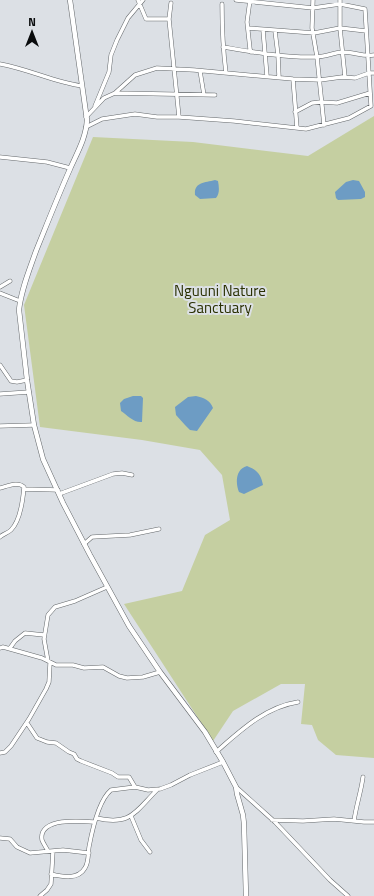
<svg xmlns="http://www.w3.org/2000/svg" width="374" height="896" font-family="'Titillium Web',sans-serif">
	<rect width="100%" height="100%" fill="#dce0e5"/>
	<!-- green -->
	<path fill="#c5cfa1" d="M374,116V758L336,755L318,740L312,725L301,724L305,684H281L233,711L213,741L124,604L182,591L205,535L230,520L222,475L200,450L142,440L40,427L24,305L93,137L193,142L308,156Z"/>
	<!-- water -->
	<path fill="#6d9cc4" d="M215,180L218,181C219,187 220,193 216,198L200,199L195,195C194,182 204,183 215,180Z
		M353,180L359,181L365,192V197L361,199L338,200L336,198L335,192L346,182Z
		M133,396H141L143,398L142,422C134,423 127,415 121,411L120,403L124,399Z
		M196,396C204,398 210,400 213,408L197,431L190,430L185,425L176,415L175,407L188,397Z
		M247,466C257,470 261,474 263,485L244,494L239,492C235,482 236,469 247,466Z"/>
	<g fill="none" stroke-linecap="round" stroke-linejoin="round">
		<!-- minor casing -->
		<g stroke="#64686b" stroke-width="4.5">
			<path id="minor" d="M138,0L146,19H169
				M250,0L247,22L250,49L251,52
				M313,0L312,28L317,57L324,125
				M340,0V28L345,77
				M171,3L169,19L179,117
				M222,4C222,28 223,50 226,73
				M248,28L314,33L340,28L366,31
				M263,30L267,76
				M275,31L278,55L279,77
				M223,47C253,52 285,58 316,57C325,57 336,52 343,52C354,52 363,57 374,55
				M0,64C28,69 54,82 82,86
				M200,71L204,95
				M293,79L297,128
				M115,93L135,75L157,68L194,70L293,79L320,80L342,77L355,78L369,73H374
				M95,106L109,72L111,55L117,40L128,18L143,0
				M295,112L312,103L322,102L337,103L370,93
				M86,117L104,98L115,93L215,95
				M86,127L102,119L135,114L157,117H179L234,121L306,129L349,118L371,106L365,9L340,4L313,8L236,0
				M0,157L47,162L70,168
				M0,287L10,281
				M0,293L20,301
				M0,365L11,381L17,382L27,380
				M0,394L29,392
				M0,426L34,425
				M0,488C8,486 18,481 24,487C23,499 20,521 11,530C8,533 3,534 0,537
				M24,489L58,490
				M59,494L113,474L122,473L132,475
				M84,544L92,537L130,535L159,529
				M0,648L3,647L42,658L56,665H73L84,668L103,667L119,676L127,678L143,677L160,672
				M10,648L15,641L25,633L44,635
				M48,661L44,639L48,615L55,607L75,601L107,587
				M27,723L37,738L47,742L56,743L69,752L74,754L77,759L81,761L112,773L118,777H129L135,787
				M216,752C240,731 265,707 298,702
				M0,753L5,752L11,746L29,719L46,689L49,682L50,663
				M236,787L275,822L330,880L348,896
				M131,816L141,840L150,852
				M96,818C131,826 135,812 157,790
				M272,820L303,821L334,819L364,822H374
				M354,821C356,806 361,792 363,777
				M0,838L10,839L17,847L30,853L63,850L89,853
				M48,851C46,847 43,843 42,840C38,817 82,821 94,822
				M51,874C63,877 78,880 85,868C89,862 88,853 89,847C92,831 99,800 111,790L135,787L148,790L160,789L171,785L190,775L223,762
				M40,896L47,890L51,884L53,851"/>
		</g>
		<!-- secondary casing -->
		<g stroke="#64686b" stroke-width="5.5">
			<path id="secondary" d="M70,0L87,120C86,138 77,153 70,169C58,196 47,224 36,251C29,271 21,290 19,310L27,380L34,425L43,459L63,503L90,555L129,626L160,672L205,732L223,762L236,787L237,794L243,815L244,824L246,896"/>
		</g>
		<!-- minor -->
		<use href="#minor" stroke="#fff" stroke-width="3.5"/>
		<!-- secondary -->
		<use href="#secondary" stroke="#fff" stroke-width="4.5"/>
	</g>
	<g text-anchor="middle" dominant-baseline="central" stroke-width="4" stroke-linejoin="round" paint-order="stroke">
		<!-- park labels -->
		<g font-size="15" fill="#2a3002" stroke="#dce0e5">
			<text x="220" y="290">Nguuni Nature<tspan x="220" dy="17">Sanctuary</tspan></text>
		</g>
	</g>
	<!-- north arrow -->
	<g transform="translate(32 32)" stroke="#dce0e5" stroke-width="3" paint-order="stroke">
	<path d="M0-3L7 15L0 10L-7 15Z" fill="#0a0c0d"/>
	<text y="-6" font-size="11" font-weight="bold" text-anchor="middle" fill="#0a0c0d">N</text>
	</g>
</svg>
